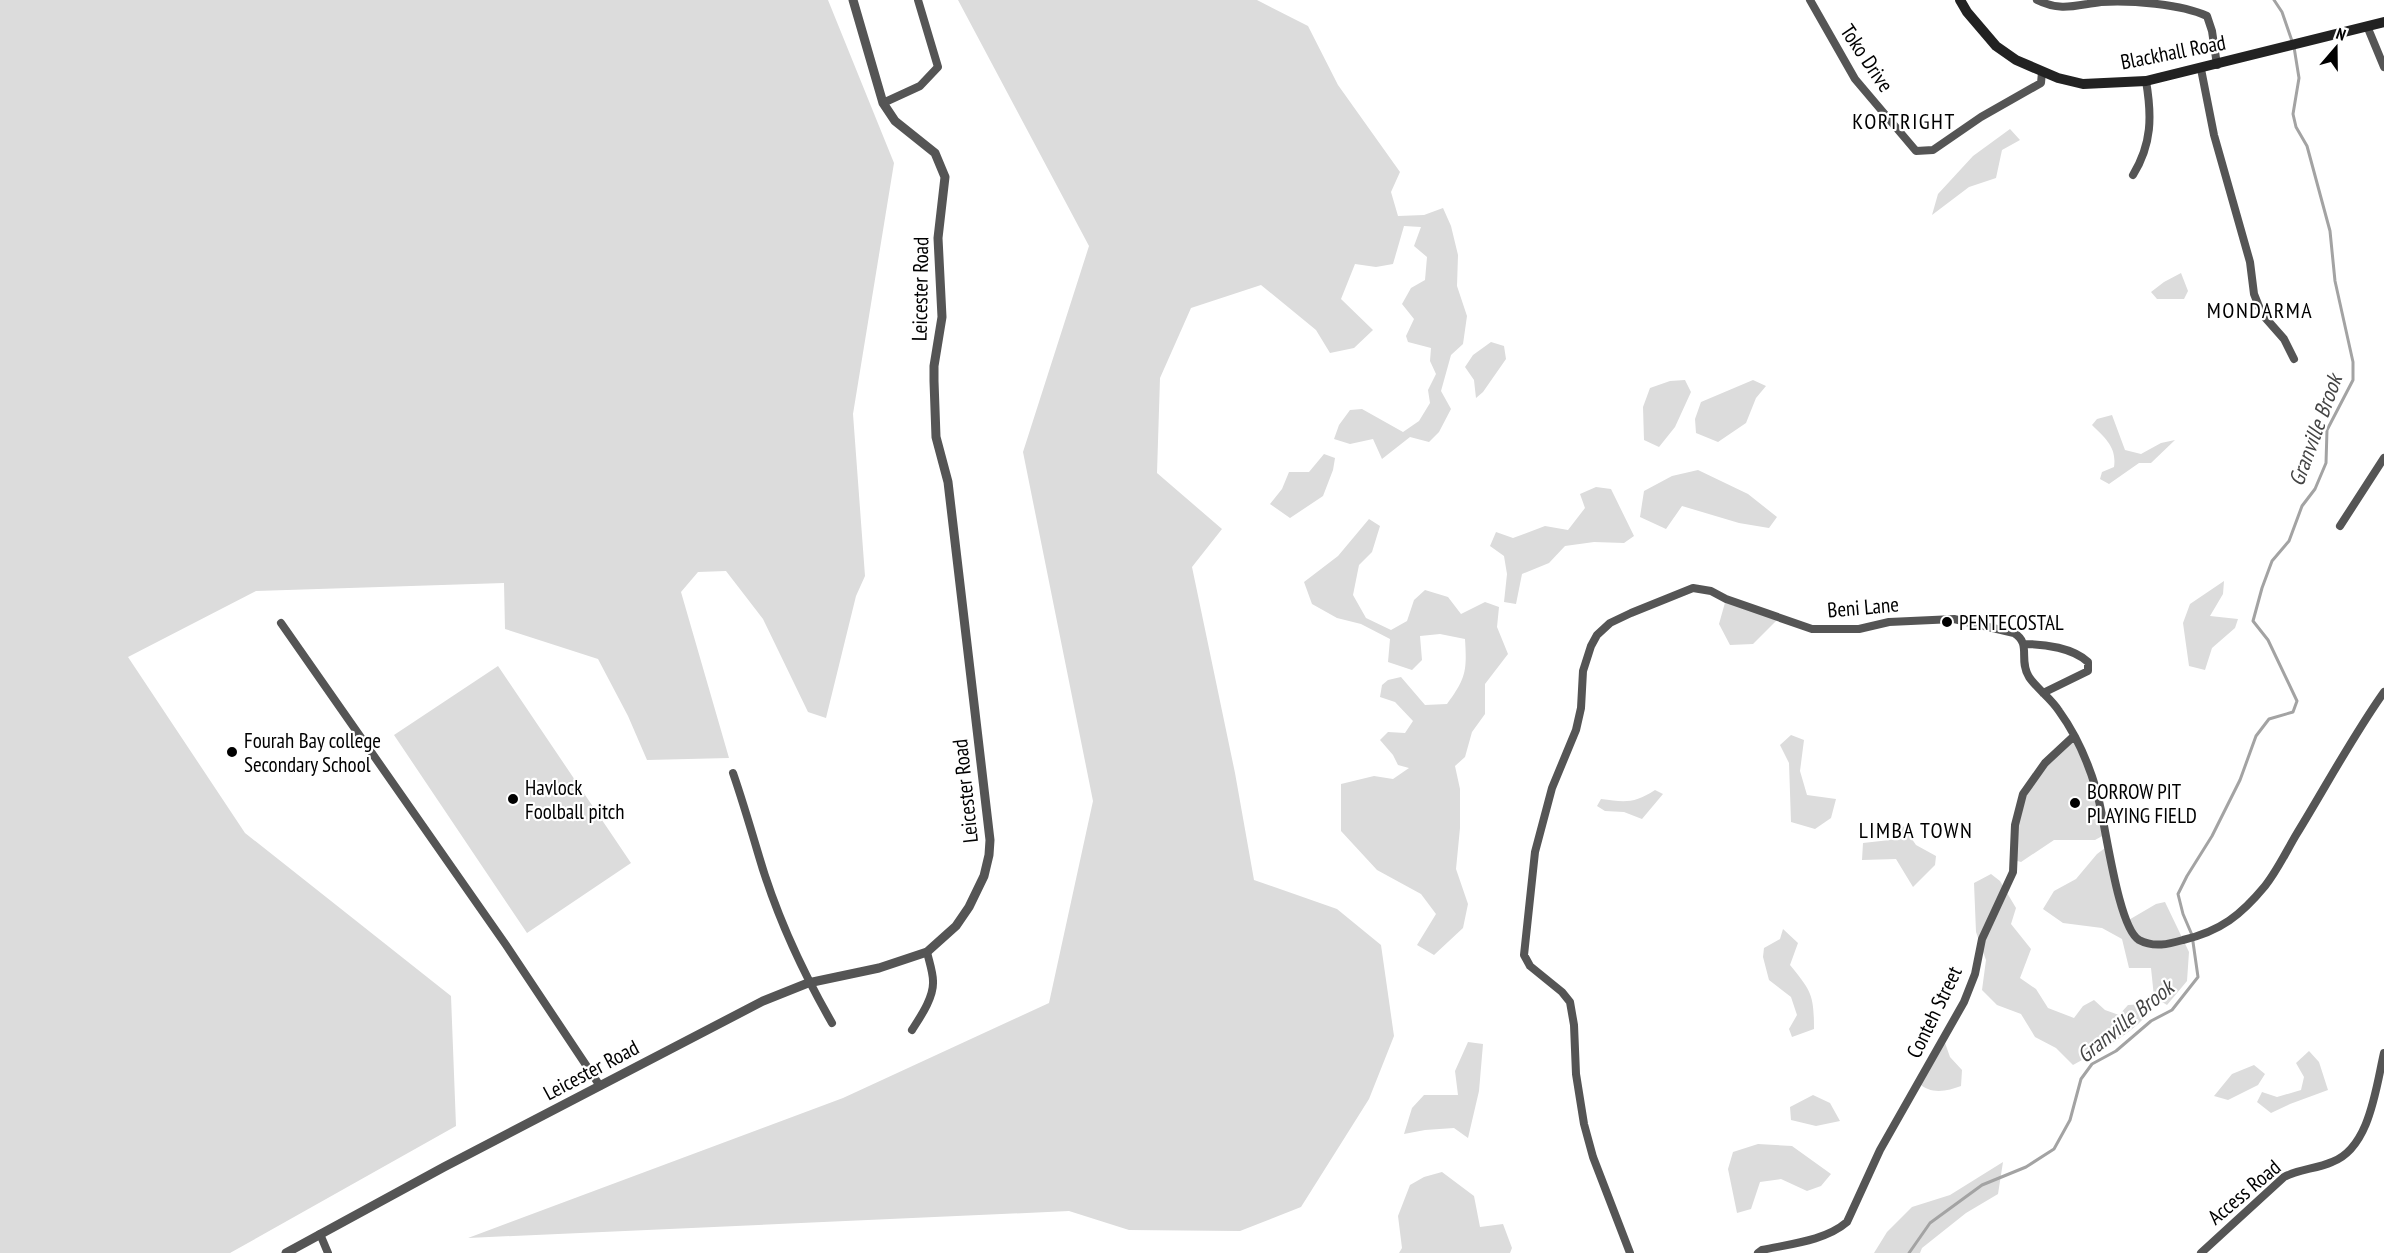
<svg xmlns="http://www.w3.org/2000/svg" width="2384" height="1253" font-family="'PT Sans Narrow',sans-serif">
	<rect width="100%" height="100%" fill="#fff"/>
	<!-- green -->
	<path fill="#dcdcdc" d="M0,0H828L894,163L853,414L865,576L856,596L826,718L808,712L763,619L726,571L698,572L681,592L729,758L647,760L628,716L598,659L505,629L504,583L256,591L128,657L245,833L451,996L456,1126L230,1253H0Z
		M958,0H1257L1308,26L1338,85L1400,172L1391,192L1398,216L1424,215L1443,208L1451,226L1458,255L1457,286L1467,316L1463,344L1451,355L1441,391L1451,409L1439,432L1429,442L1410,437L1382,459L1373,439L1350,444L1334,439L1339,425L1350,410L1362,409L1403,432L1419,421L1430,403L1428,390L1436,374L1430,361L1431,348L1408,342L1406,336L1414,319L1402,304L1411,288L1425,280L1427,257L1414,246L1421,227L1404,226L1393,264L1376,267L1355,264L1341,299L1373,330L1354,348L1330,353L1316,330L1261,285L1191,308L1160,378L1157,473L1222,529L1192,567L1235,773L1254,880L1337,909L1381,945L1394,1036L1369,1099L1301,1207L1240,1231L1129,1230L1069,1211L468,1238L843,1098L1049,1003L1093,801L1023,452L1089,246Z
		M2010,129L2020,140L2002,150L1996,178L1969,187L1932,215L1938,194L1973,156Z
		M2181,273L2188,291L2184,299H2157L2151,292L2164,282Z
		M1491,342L1504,346L1506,359L1483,392L1476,398L1474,380L1465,367L1473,355Z
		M1685,380L1691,392L1675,427L1659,447L1644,440L1643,407L1650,388L1670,381Z
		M1753,380L1766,386L1756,398L1746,423L1718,442L1696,433L1695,419L1701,402Z
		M2112,415L2125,450L2141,454L2161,443L2175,440L2151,463H2139L2109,484L2100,479L2102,472L2114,467C2117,447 2105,438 2092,425L2097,419Z
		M1324,454L1335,458L1333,470L1323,496L1290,518L1270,504L1282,489L1289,472H1309Z
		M1698,470L1748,494L1777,517L1769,528L1739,523L1682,506L1666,529L1640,517L1644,491L1672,476Z
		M1596,487L1611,489L1634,536L1624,543L1594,542L1565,546L1549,563L1522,574L1516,604L1504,602L1507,574L1504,556L1490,546L1496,532L1513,538L1545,526L1568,530L1585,508L1580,494Z
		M1369,519L1380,526L1372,552L1359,565L1353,595L1366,618L1391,630L1407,621L1414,600L1425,590L1448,597L1461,614L1485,602L1499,607L1497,627L1508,654L1485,684V714L1472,732L1465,757L1455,766L1460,789V828L1456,869L1468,904L1463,928L1434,955L1417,945L1436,914L1421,894L1377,870L1341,831V784L1374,776L1393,779L1409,768L1398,765L1393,755L1380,740L1388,732L1405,733L1413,721L1395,702L1380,697L1382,685L1388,680L1401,677L1425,705L1447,704C1466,678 1467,671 1465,639L1440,634L1420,636L1422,660L1412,670L1388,662L1390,639L1361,624L1337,618L1312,604L1304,582L1338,556Z
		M2224,581L2223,594L2210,616L2238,619L2235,628L2212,648L2205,670L2189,666L2183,623L2190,604Z
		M1726,599L1780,617L1753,644L1730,645L1719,624Z
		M498,666L631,863L527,933L394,735Z
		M1791,735L1804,740L1800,771L1807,795L1836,799L1831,818L1815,829L1791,822L1789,763L1780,745Z
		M2074,736L2096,788L2106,834L2095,840H2054L2021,862L2014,860C2017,791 2027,784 2074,736Z
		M1655,790L1663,794L1642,819L1624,812L1605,811L1597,806L1601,799C1624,802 1634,804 1655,790Z
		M1903,826L1916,845L1936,856L1935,865L1913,887L1896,859L1862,860L1863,843L1890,840Z
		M2109,845L2127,921L2156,904L2165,902L2189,952L2187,981L2167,1005L2154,997L2151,968H2129L2122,939L2102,928L2063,923L2043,909L2054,891L2076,879L2097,854Z
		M1991,874L2000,881L2016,908L2011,924L2031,949L2020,978L2036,989L2048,1008L2074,1018L2083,1006L2094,1000L2105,1010L2119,1015L2128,1005L2145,1004L2147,1015C2126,1038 2100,1050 2073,1065L2056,1048L2035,1037L2021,1014L1997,1005L1982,990L1986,960L1976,932L1974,883Z
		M1783,929L1798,943L1790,965C1811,991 1814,994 1814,1029L1792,1037L1789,1029L1797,1015L1791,997L1769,980L1763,957L1764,948L1780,939Z
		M1944,1040L1950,1057L1962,1070L1961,1086C1948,1091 1930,1095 1919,1083Z
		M1468,1042L1483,1044L1479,1091L1468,1138L1454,1128L1425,1130L1404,1134L1412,1108L1424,1095H1458L1455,1071Z
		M2309,1051L2319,1062L2328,1090L2290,1104L2271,1113L2257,1102L2262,1092L2277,1097L2301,1090L2304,1077L2296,1063Z
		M2254,1065L2265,1074L2258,1085L2228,1100L2214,1096L2232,1074Z
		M1813,1095L1830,1103L1840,1121L1816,1126L1791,1120L1790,1107Z
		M1758,1144L1792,1146L1831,1174L1821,1186L1807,1191L1781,1179L1760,1182L1751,1209L1737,1213L1728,1169L1733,1152Z
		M2003,1162L1998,1194L1966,1213L1922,1248L1920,1253H1874L1887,1232L1912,1207L1950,1195Z
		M1442,1172L1474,1196L1480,1227L1503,1224L1512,1248L1510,1253H1399L1402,1248L1398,1216L1410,1185L1424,1177Z"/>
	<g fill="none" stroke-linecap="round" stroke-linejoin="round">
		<!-- stream -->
		<path stroke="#a3a3a3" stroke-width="3" d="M2274,0L2282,12L2292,41
			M1909,1253L1930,1223L1982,1185L2026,1167L2054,1149L2070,1120L2081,1079L2092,1064L2116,1051L2151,1021L2172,1010L2198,977L2192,935L2183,914L2178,894L2187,876L2212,836L2240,780L2256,736L2269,719L2293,712L2297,701L2268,640L2253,621L2262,588L2272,561L2289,541L2302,506L2315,489L2326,463L2327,430L2353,380V362L2335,281L2330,231L2307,146L2296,127L2293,114L2299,78L2294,47"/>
		<!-- minor -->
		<path stroke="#555" stroke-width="8" d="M1810,0L1855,79L1916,151L1933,150L1981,117L2041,83L2042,72
			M2037,0C2061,12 2076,5 2101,2C2130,0 2181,4 2207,16L2212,31L2217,65
			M2367,26L2384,67
			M2201,69L2214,135L2250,262L2254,294L2262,314L2284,339L2294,359
			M883,103L920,86L938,67L918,0
			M2133,175C2152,144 2152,116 2146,81
			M2340,526L2384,458
			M281,623L506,945L600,1086
			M2025,644C2045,644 2073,648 2088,662V671L2043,693
			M733,773C742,799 750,826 758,853C775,912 801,969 832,1023
			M912,1030C921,1016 934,997 933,981C933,972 929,961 927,952
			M320,1234L328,1253
			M1630,1253L1593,1157L1584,1124L1576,1074L1574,1025L1570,1002L1562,992L1530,966L1524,955L1535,852L1552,788L1576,730L1581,708L1583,671L1591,646L1597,635L1610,623L1631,613L1693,588L1711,591L1726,599L1812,629H1859L1889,622L1954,619L2014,633C2032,644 2018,659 2029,677C2037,689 2051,698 2059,711C2075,733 2088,762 2096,789C2105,817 2117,927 2139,940C2154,948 2169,944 2183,940C2221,931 2241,915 2265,886C2277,871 2286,852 2296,835C2325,788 2352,737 2384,692
			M1758,1253L1762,1250C1789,1244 1825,1241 1847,1222L1880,1150L1964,1002L1975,974L1982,939L2013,872L2015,825L2023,794L2045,763L2074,736
			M2201,1253L2284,1177C2299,1169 2316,1169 2332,1162C2370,1148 2376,1087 2384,1053"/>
		<!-- tertiary -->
		<path stroke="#555" stroke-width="9" d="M286,1253L444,1167L763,1001L808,983L879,968L927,952L956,926L969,907L984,876L989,855L990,840L948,482L936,437L934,381V366L942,317L938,238L945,177L935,153L895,121L883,103L853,0"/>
		<!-- secondary -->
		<path stroke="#222" stroke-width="10" d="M1960,0L1967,12L1996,46L2016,60L2058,78L2083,84L2146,81L2384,22"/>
	</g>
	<!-- markers -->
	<g fill="#000" stroke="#fff" stroke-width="2">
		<circle cx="1947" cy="622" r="6"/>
		<circle cx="232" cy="752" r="6"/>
		<circle cx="513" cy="799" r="6"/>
		<circle cx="2075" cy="803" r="6"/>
	</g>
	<g text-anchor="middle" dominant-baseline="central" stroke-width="4.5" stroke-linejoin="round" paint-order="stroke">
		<!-- street labels -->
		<g font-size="21" fill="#000" stroke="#fff">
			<text transform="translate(2173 52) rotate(-11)">Blackhall Road</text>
			<text transform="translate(1867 58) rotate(56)">Toko Drive</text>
			<text transform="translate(920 289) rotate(-89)">Leicester Road</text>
			<text transform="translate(1863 607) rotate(-5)">Beni Lane</text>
			<text transform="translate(965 791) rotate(-96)">Leicester Road</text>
			<text transform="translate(1934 1012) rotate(-64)">Conteh Street</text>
			<text transform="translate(591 1070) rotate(-28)">Leicester Road</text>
			<text transform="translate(2244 1192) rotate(-40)">Access Road</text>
		</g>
		<!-- poi labels -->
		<g font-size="21" fill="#000" stroke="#fff" text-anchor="start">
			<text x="1959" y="622">PENTECOSTAL</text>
			<text x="244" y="740">Fourah Bay college<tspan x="244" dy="24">Secondary School</tspan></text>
			<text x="525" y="787">Havlock<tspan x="525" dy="24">Foolball pitch</tspan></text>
			<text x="2087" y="791">BORROW PIT<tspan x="2087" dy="24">PLAYING FIELD</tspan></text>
		</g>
		<!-- neighbourhood labels -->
		<g font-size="22" letter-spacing="1.5" fill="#000" stroke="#fff">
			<text x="1904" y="121">KORTRIGHT</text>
			<text x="2260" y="310">MONDARMA</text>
			<text x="1916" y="830">LIMBA TOWN</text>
		</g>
		<!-- water labels -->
		<g font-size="22" font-style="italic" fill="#444" stroke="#fff">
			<text transform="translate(2315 430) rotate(-70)">Granville Brook</text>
			<text transform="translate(2125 1021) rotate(-39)">Granville Brook</text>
		</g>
	</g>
	<!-- north arrow -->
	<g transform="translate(2336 48) rotate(20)" stroke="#ffffff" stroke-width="4.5" paint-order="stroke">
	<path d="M0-4.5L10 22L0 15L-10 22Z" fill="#000000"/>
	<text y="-9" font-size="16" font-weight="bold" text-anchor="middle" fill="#000000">N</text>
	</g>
</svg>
